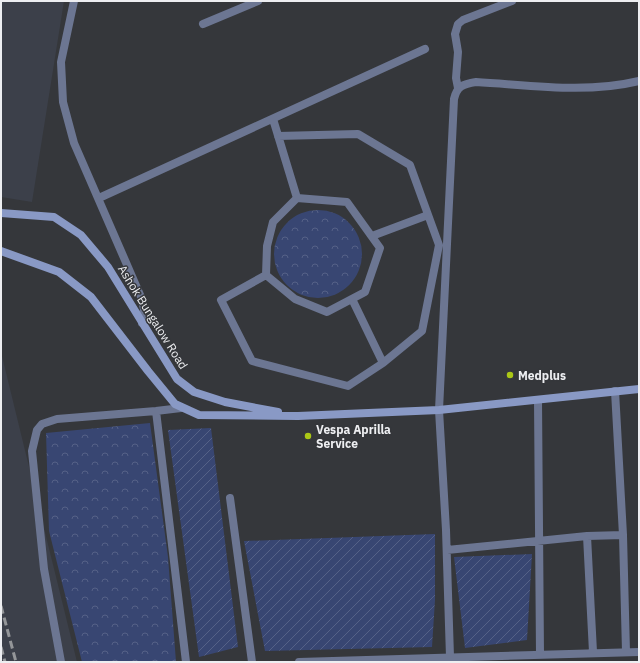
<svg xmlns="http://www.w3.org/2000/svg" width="640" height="663" font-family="'IBM Plex Sans',sans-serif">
	<defs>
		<pattern id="forest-crowns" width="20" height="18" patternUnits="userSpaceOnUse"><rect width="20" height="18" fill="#384672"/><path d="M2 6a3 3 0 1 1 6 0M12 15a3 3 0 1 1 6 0" fill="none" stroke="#556187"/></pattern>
		<pattern id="garden-furrows" width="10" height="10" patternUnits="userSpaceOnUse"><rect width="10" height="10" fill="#384672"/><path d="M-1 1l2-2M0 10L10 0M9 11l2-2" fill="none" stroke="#556187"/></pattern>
	</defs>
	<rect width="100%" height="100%" fill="#35373b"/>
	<!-- built -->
	<path fill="#3c404a" d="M1,1H64L32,202L1,197Z
		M1,352L41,516L77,662H1Z"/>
	<!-- forest -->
	<path fill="url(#forest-crowns)" d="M274 254a44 44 0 1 1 88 0a44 44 0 1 1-88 0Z
		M150,423L168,557L176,662H82L49,531L46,433Z"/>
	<!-- garden -->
	<path fill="url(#garden-furrows)" d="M211,428L238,647L199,657L168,430Z
		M435,534V600L432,647L265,651L244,541Z
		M532,554L527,640L465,648L454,557Z"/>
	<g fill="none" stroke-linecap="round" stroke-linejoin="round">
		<!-- street -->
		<path stroke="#6c7692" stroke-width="8" d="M74,1L61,62L63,102L74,143L141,297L144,309L142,323
			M203,24L258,1
			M458,88L456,78L458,52L455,34L458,24L463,20L512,1
			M273,119L297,198L347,202L380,248L365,292L327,312L295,299L266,275L267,246L273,222L297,198
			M99,198L425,49
			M372,236L428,215
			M266,275L221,300L252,361L348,386L383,363L422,331L439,245L410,165L358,134L278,136
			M352,299L383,363
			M615,391L623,535L626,652
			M538,400L540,654
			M156,411L186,662
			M230,498L252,662
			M587,536L593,652
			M447,550L587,536L623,535
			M450,657L446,530L439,410L454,99C457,86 463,84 476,82C530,85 585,94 639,81
			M61,662L44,569L32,451L37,430L42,424L57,419L156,411L181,408
			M299,662L639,652"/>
		<!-- secondary -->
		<path stroke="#8999c5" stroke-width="8" d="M1,213L54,217L81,235L108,267L177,379L194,392L225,402L278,412
			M1,251L59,272L91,297L148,371L175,404L199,415L298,416L439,410L639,389"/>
		<!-- rail -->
		<path stroke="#949699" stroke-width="3" stroke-dasharray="8 4" stroke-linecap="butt" d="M1,606L16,662
			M1,647L5,662"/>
	</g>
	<!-- markers -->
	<g fill="#abc716" stroke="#35373b" stroke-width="1.5">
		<circle cx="510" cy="375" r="4"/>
		<circle cx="308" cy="436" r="4"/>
	</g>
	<g text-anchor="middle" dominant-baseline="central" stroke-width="3" stroke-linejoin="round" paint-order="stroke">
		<!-- street labels -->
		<g font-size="12" fill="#edeef1" stroke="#35373b">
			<text transform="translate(153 317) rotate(58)">Ashok Bungalow Road</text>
		</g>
		<!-- poi labels -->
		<g font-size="12" font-weight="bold" fill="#edeef1" stroke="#35373b" text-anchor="start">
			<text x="518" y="375">Medplus</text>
			<text x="316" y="429">Vespa Aprilla<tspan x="316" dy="14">Service</tspan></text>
		</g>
	</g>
	<!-- border -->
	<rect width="640" height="663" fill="none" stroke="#edeef1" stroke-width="4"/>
</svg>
